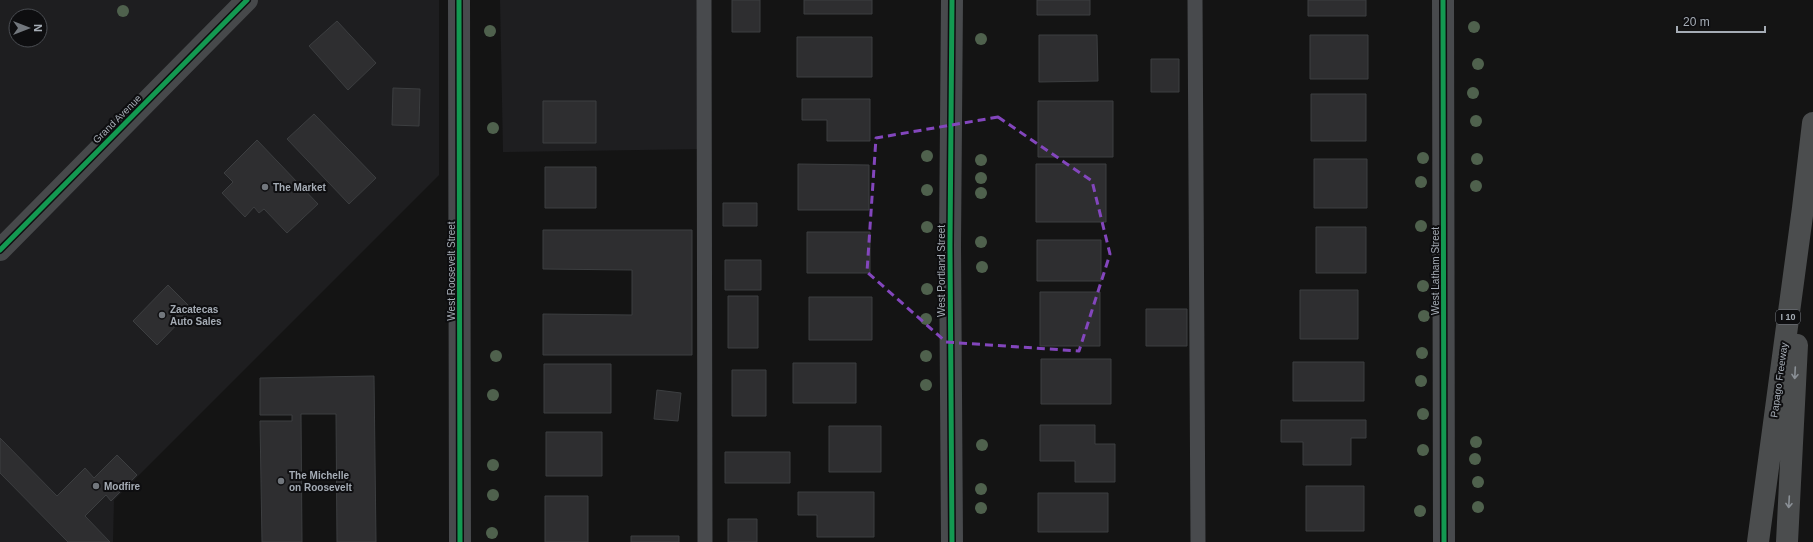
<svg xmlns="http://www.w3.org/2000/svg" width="1813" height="542" font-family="Arial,sans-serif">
	<rect width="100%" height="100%" fill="#141414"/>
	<!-- built -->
	<path fill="#1e1e20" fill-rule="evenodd" d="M0,0H439V175L114,500L113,542H0ZM16,16H40V40H16Z
		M500,0H704L705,149L503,152Z"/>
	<!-- building -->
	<path fill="#2e2e30" stroke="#3c3e40" d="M732,0H760V32H732Z
		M804,0H872V14H804Z
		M1037,0H1090V15H1037Z
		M1308,0H1366V16H1308Z
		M337,21L376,63L348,90L309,46Z
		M1039,35H1097L1098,81L1039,82Z
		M1310,35H1368V79H1310Z
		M797,37H872V77H797Z
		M1151,59H1179V92H1151Z
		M393,88L420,89L419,126L392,125Z
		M1311,94H1366V141H1311Z
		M802,99H870V141H827V120H802Z
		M543,101H596V143H543Z
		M1038,101H1113V157H1038Z
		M314,114L376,178L349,204L287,139Z
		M257,140L318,204L287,233L264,209L259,213L254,207L245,217L222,193L233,182L224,173Z
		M1314,159H1367V208H1314Z
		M798,164L869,165V210H798Z
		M1036,164H1106V222H1036Z
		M545,167H596V208H545Z
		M723,203H757V226H723Z
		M1316,227H1366V273H1316Z
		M543,230H692V355H543V314L632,315V270L543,269Z
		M807,232H870V273H807Z
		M1037,240H1101V281H1037Z
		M725,260H761V290H725Z
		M168,285L192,309L157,345L133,321Z
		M1300,290H1358V339H1300Z
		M1040,292H1100V346H1040Z
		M728,296H758V348H728Z
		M809,297H872V340H809Z
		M1146,309H1187V346H1146Z
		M1041,359H1111V404H1041Z
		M1293,362H1364V401H1293Z
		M793,363H856V403H793Z
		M544,364H611V413H544Z
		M732,370H766V416H732Z
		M374,376L376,542H337L336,414H301L302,542H262L260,421H292V415H260V378Z
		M657,390L681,393L678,421L654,419Z
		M1281,420H1366V438H1351V465H1303V442H1281Z
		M1040,425H1095V444H1115V482H1075V461H1040Z
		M829,426H881V472H829Z
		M546,432H602V476H546Z
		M0,438L57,496L85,468L94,478L117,455L137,475L111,501L106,495L85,516L110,542H68L0,473Z
		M725,452H790V483H725Z
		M1306,486H1364V531H1306Z
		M798,492H874V537H817V515H798Z
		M1038,493H1108V532H1038Z
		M545,496H588V542H545Z
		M728,519H757V542H728Z
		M631,536H679V542H631Z"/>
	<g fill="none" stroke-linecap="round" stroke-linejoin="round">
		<!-- service -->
		<path stroke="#484a4d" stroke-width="15" d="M704,0L705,542
			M1195,0L1198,542"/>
		<!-- minor -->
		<path stroke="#484a4d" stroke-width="22" d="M952,0L950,245L952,542
			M1443,0L1444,542"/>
		<!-- tertiary -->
		<path stroke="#484a4d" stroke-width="22" d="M459,0L460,542"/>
		<!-- secondary -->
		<path stroke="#47494b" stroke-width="22" d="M0,250L247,0"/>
		<!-- motorway -->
		<path stroke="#4b4d4e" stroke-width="22" d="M1758,542L1803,208L1813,123
			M1787,542L1797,345"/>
		<!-- cycleway casing -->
		<g stroke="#0e0e10" stroke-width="8">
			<path id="cycleway" d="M459,0L460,542
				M952,0L950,245L952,542
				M1443,0L1444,542
				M0,250L247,0"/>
		</g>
		<!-- cycleway -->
		<use href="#cycleway" stroke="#139951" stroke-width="5"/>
	</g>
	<!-- trees -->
	<g fill="#4f614d">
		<circle cx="123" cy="11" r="6"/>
		<circle cx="1474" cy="27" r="6"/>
		<circle cx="490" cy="31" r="6"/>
		<circle cx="981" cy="39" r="6"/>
		<circle cx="1478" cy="64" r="6"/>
		<circle cx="1473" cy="93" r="6"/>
		<circle cx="1476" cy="121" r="6"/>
		<circle cx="493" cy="128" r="6"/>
		<circle cx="927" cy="156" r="6"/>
		<circle cx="1423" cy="158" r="6"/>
		<circle cx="1477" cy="159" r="6"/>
		<circle cx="981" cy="160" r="6"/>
		<circle cx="981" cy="178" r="6"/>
		<circle cx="1421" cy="182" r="6"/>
		<circle cx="1476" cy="186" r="6"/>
		<circle cx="927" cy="190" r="6"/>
		<circle cx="981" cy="193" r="6"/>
		<circle cx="1421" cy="226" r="6"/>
		<circle cx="927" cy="227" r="6"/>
		<circle cx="981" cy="242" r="6"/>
		<circle cx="982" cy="267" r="6"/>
		<circle cx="1423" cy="286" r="6"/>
		<circle cx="927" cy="289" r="6"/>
		<circle cx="1424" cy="316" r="6"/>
		<circle cx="926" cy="319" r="6"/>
		<circle cx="1422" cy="353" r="6"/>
		<circle cx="496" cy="356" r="6"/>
		<circle cx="926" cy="356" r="6"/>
		<circle cx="1421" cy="381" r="6"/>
		<circle cx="926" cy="385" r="6"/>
		<circle cx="493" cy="395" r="6"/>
		<circle cx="1423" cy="414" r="6"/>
		<circle cx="1476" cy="442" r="6"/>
		<circle cx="982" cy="445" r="6"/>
		<circle cx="1423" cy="450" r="6"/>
		<circle cx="1475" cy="459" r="6"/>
		<circle cx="493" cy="465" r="6"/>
		<circle cx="1478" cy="482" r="6"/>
		<circle cx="981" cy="489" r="6"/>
		<circle cx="493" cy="495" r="6"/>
		<circle cx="1478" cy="507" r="6"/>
		<circle cx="981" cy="508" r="6"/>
		<circle cx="1420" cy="511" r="6"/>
		<circle cx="492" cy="533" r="6"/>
	</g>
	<!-- one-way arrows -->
	<defs><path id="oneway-shaft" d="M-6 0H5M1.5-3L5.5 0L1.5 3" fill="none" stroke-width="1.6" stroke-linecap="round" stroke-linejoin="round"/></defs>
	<g stroke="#8a9096">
		<use href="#oneway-shaft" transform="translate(1795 373) rotate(93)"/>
		<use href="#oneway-shaft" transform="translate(1789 502) rotate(93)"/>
	</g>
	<!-- marked area -->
	<path fill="none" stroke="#8346bd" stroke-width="3" stroke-dasharray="8 5" stroke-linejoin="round" d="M998,117L1092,181L1110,254L1079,351L946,342L867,272L876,138Z"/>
	<!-- markers -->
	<g fill="#72777d" stroke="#0e0e10" stroke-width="1.5">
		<circle cx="265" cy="187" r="4"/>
		<circle cx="162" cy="315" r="4"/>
		<circle cx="281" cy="481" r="4"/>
		<circle cx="96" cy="486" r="4"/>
	</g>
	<g text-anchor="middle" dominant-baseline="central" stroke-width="4" stroke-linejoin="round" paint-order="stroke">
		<!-- shield labels -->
		<rect fill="#0e0e10" stroke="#787d84" stroke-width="1" x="1776" y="310" width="24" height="14" rx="3"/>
		<g font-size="9" font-weight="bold" fill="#a5acb5">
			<text x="1788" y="317">I 10</text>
		</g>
		<!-- street labels -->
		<g font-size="10" fill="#a5acb5" stroke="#0e0e10">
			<text transform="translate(117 119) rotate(-45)">Grand Avenue</text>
			<text transform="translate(451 271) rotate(-90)">West Roosevelt Street</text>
			<text transform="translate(941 271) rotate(-90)">West Portland Street</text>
			<text transform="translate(1435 271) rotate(-90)">West Latham Street</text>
			<text transform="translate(1779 380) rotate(-82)">Papago Freeway</text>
		</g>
		<!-- poi labels -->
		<g font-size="10" font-weight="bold" fill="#a5acb5" stroke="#0e0e10" text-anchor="start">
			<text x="273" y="187">The Market</text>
			<text x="170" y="309">Zacatecas<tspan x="170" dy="12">Auto Sales</tspan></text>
			<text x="289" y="475">The Michelle<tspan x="289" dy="12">on Roosevelt</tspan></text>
			<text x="104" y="486">Modfire</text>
		</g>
	</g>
	<!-- north arrow -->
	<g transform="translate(28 28) rotate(90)"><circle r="19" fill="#0e0e10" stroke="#4a4d52"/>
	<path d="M0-3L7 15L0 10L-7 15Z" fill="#72777d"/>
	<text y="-6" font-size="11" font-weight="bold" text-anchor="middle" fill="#a5acb5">N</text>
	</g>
	<!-- scale -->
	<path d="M1677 26v6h88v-6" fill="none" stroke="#a5acb5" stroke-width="2"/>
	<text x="1683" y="26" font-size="12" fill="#a5acb5" stroke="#0e0e10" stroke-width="3" paint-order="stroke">20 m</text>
</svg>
